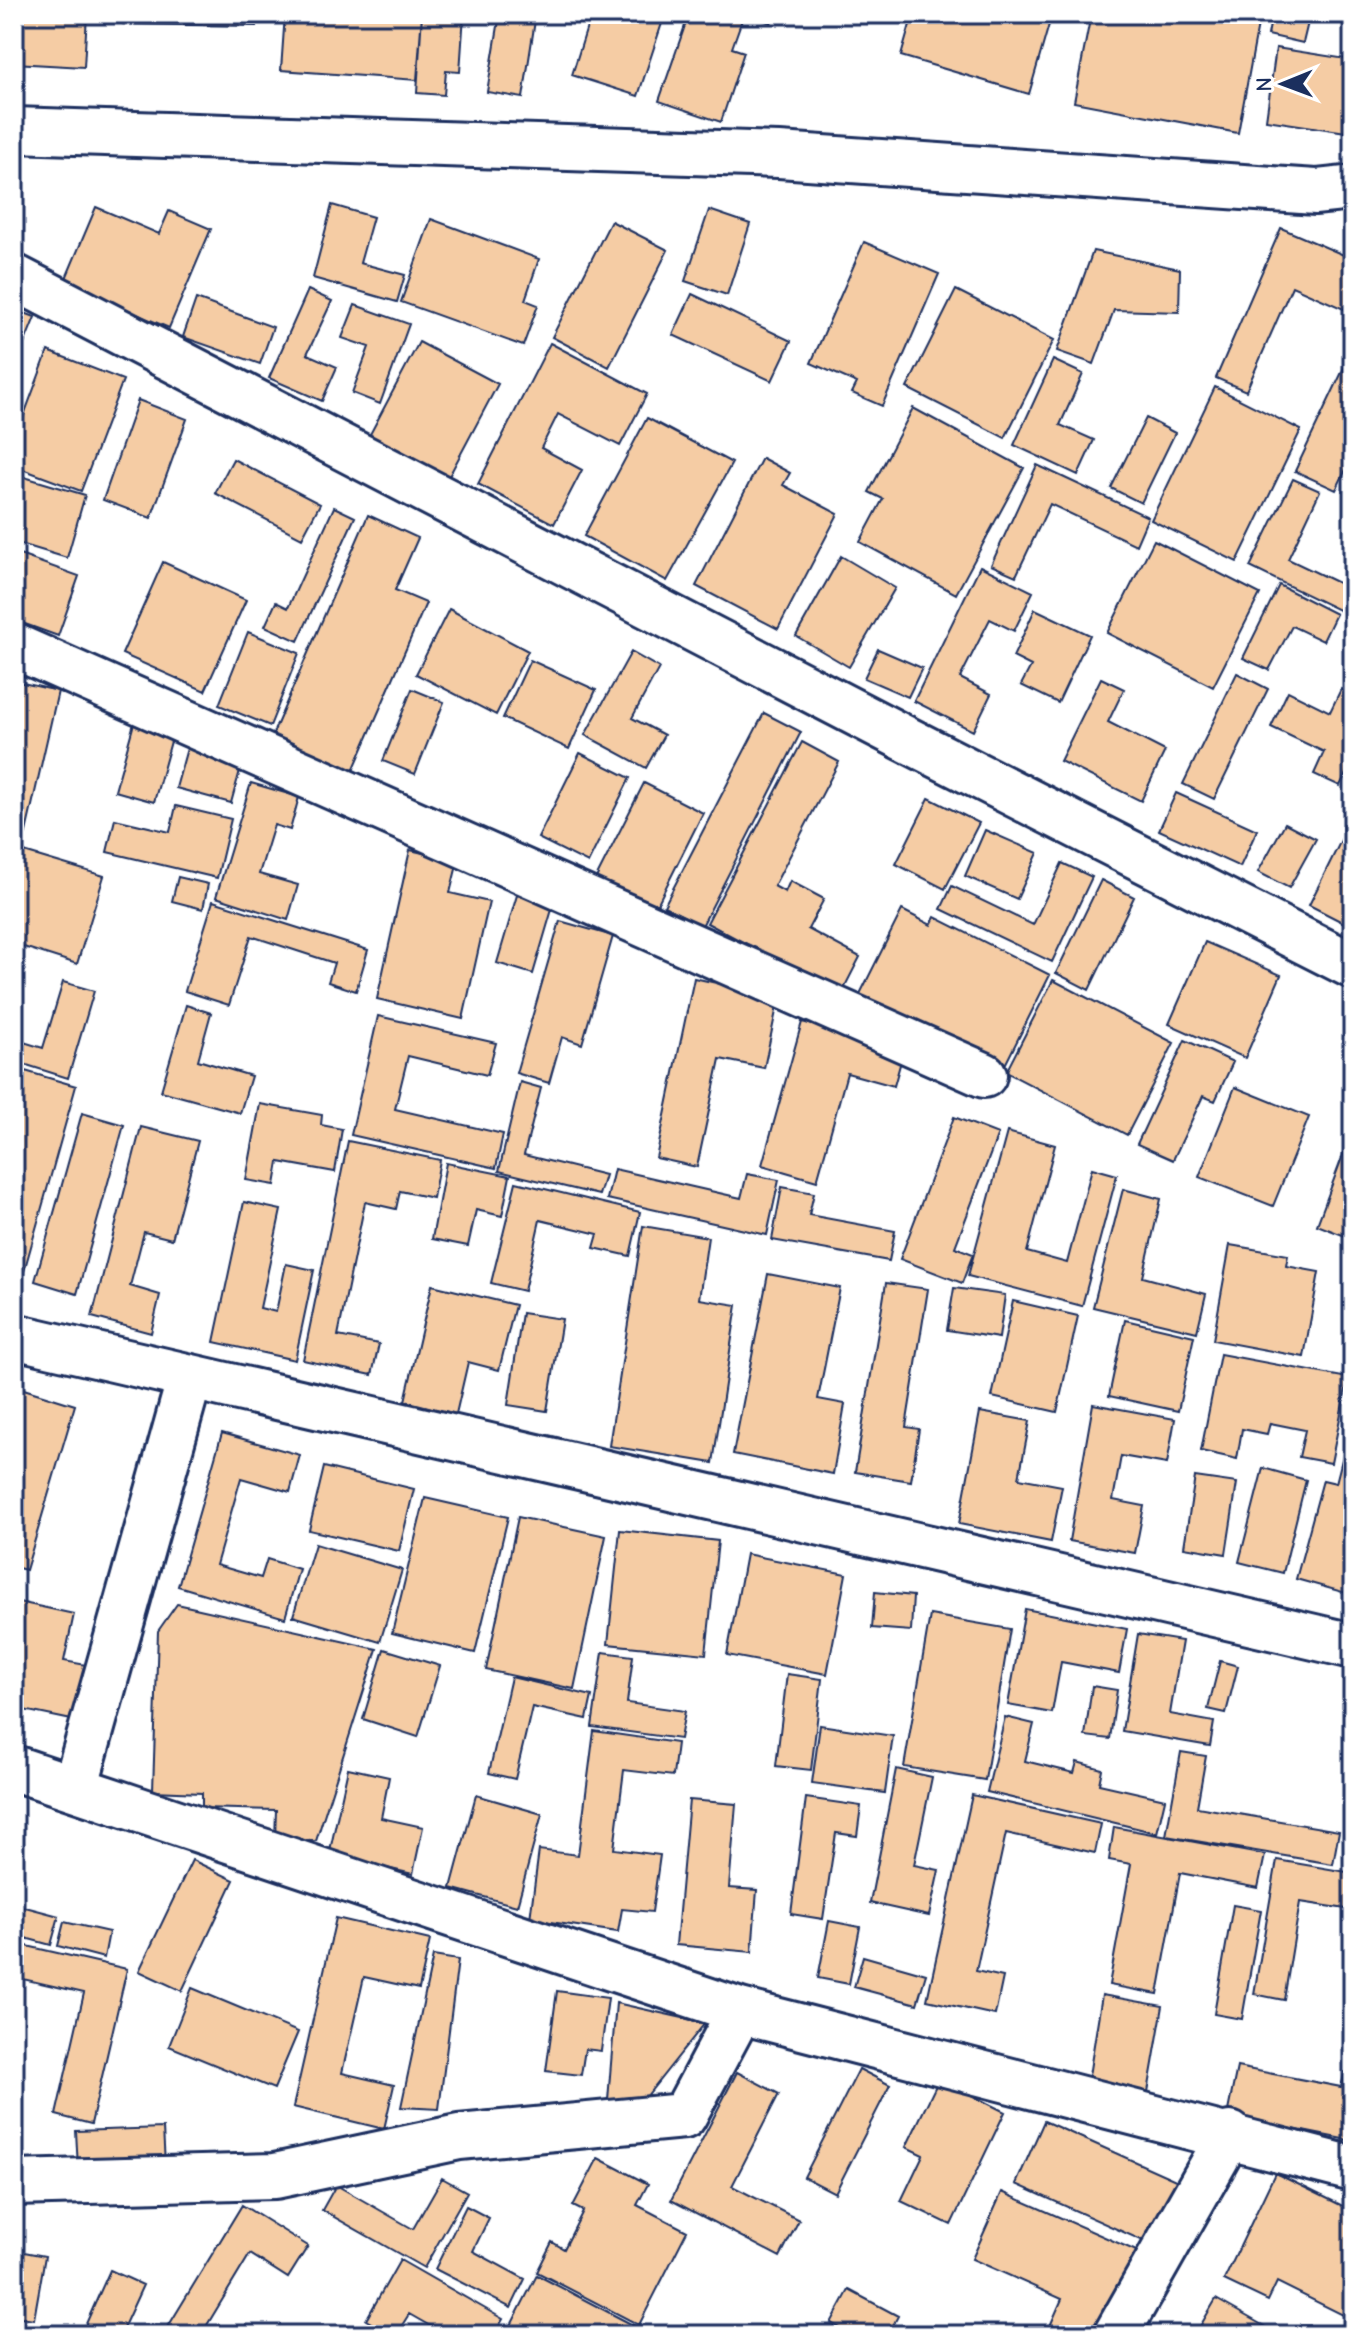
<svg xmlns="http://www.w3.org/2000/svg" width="1367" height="2349" font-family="'Comic Neue',sans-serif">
	<rect width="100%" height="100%" fill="#fff"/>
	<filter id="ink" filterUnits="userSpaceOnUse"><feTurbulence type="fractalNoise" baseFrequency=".0125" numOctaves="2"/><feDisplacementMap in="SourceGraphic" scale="16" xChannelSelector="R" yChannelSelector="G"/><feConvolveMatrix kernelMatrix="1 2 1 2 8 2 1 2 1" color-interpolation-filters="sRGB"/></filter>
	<g filter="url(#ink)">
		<!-- building -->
		<path fill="#f5cca4" stroke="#1b2f5e" stroke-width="2" d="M14,14H87L84,67L14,63Z
			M123,14H256V26L123,24Z
			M285,14H422L417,80L281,70Z
			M422,14H464L460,72L446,71L444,95L417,93Z
			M500,14H536L523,98L487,92Z
			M591,14H665L638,96L572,75Z
			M689,14H775L771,23L744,14L732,48L744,52L721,122L659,101Z
			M913,14H1052L1029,94L901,56Z
			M1091,14H1260L1238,133L1074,102Z
			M1272,14H1310L1303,43L1268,35Z
			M1276,48L1353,60V133L1266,120Z
			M332,205L373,217L360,263L405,275L397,302L313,278Z
			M96,207L159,234L169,211L211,229L169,328L64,283Z
			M709,210L750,224L727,295L685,281Z
			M431,219L539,259L525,300L538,305L523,346L401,302Z
			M611,221L668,250L609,367L552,337Z
			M1281,228L1353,259V294L1346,310L1292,286L1246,391L1216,378Z
			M864,242L939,274L882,406L852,393L857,383L811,363Z
			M1093,251L1180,269L1179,312L1114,310L1094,364L1057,351Z
			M308,290L332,301L307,354L337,367L322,401L269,378Z
			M956,290L1054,340L1005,438L907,388Z
			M692,294L791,341L772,381L673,335Z
			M196,299L273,327L260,364L183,337Z
			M355,305L409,324L380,404L352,393L369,347L342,338Z
			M14,309L35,317L14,369Z
			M419,342L498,384L447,480L368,438Z
			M550,343L647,394L620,446L558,414L541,448L582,470L554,524L478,484Z
			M1353,349V455L1336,490L1295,471Z
			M48,351L123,380L81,491L14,466V442Z
			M1053,360L1083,374L1060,425L1094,440L1078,475L1014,445Z
			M1215,387L1301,430L1237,562L1151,520Z
			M138,400L187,419L151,518L103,500Z
			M913,408L1024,468L956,594L860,542L883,499L869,492Z
			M647,418L732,463L667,581L584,536Z
			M1146,418L1175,433L1141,503L1111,488Z
			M762,458L790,473L783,485L838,514L778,629L696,586Z
			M233,459L320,504L302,538L215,493Z
			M1037,465L1148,517L1136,545L1050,504L1016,576L991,565Z
			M14,474L85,495L67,558L14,542Z
			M1293,479L1320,491L1288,559L1353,590V617L1250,567Z
			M334,507L355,517L298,641L265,626L276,602L288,608Z
			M368,515L418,538L395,590L426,603L352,773L271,738Z
			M1154,540L1260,594L1213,687L1107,633Z
			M14,553L79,576L58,636L14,620Z
			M841,556L895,588L849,667L796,636Z
			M163,562L246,600L205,691L122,654Z
			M980,566L1033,592L1014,631L990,619L960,678L991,694L973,731L914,701Z
			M1279,585L1336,614L1323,641L1292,626L1269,670L1243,658Z
			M449,609L528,651L496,715L416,674Z
			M1035,609L1090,635L1058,703L1021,685L1031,666L1013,657Z
			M248,632L299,653L270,726L219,705Z
			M878,649L922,668L908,697L864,678Z
			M631,652L659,668L632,718L664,735L646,768L585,735Z
			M530,660L596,690L569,749L503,718Z
			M1237,673L1268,689L1214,799L1183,784Z
			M1101,678L1124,689L1108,722L1165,751L1141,801L1060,761Z
			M14,681L58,691L24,841L14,838Z
			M412,689L444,702L415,774L383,761Z
			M1341,689L1353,695V759L1340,786L1314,774L1324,752L1271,727L1288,691L1330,712Z
			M764,713L801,732L702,926L664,906Z
			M136,716L175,727L154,802L115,791Z
			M189,741L244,756L231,803L176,788Z
			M802,742L839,762L774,886L785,892L790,881L824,899L808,929L860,957L841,994L707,923Z
			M580,753L630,778L588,863L538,838Z
			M251,783L299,797L290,830L274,825L259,874L298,885L288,920L216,897Z
			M644,783L703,813L653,913L594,882Z
			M1176,793L1257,830L1240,867L1159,830Z
			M929,798L979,823L945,889L896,864Z
			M176,806L231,819L217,878L107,852L115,819L170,832Z
			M1353,816V924L1352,927L1309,905Z
			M1285,823L1316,839L1289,888L1258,872Z
			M985,830L1038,853L1017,899L965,876Z
			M14,849L104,876L77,964L14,944Z
			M410,850L458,861L450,893L489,902L463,1019L377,999Z
			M1062,863L1092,877L1052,962L941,909L952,886L1033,925Z
			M178,877L208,884L203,909L172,901Z
			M1101,880L1134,897L1089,990L1056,973Z
			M517,895L553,906L533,974L497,963Z
			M213,901L368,950L356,991L328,982L334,963L251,936L229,1005L185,991Z
			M902,910L931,925L935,917L1050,975L1003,1069L859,996Z
			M560,921L613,936L582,1044L562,1037L549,1083L516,1073Z
			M1205,942L1281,975L1245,1058L1169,1024Z
			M694,978L779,997L764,1068L720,1059L697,1167L656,1158Z
			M1053,980L1174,1043L1127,1135L1006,1072Z
			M63,982L94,991L68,1078L14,1061V1039L43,1048Z
			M186,1005L211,1013L198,1060L251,1076L240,1113L161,1091Z
			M378,1016L496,1043L487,1075L408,1056L395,1109L503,1134L496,1168L351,1135Z
			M802,1022L904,1050L894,1086L847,1073L817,1181L762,1165Z
			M1185,1040L1233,1062L1215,1101L1203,1096L1173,1160L1137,1144Z
			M25,1071L76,1086L23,1275L14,1272V1110Z
			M520,1082L541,1088L524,1155L605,1175L599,1195L499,1171Z
			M1235,1087L1309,1117L1273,1206L1199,1177Z
			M260,1104L322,1115L321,1125L342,1129L335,1172L279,1162L275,1185L246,1180Z
			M82,1113L124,1125L77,1294L35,1281Z
			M954,1117L998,1134L955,1247L973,1254L962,1283L900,1259Z
			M141,1127L198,1141L172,1239L144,1232L130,1286L160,1295L151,1333L92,1317Z
			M1007,1132L1055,1145L1027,1252L1067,1263L1092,1168L1117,1175L1082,1306L968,1276Z
			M1349,1139L1353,1141V1239L1317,1225Z
			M348,1141L440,1160L433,1198L400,1191L396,1209L365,1202L338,1336L379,1344L372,1375L303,1360Z
			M446,1163L510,1176L502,1216L476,1210L468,1246L432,1239Z
			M614,1169L741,1198L747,1174L779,1180L767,1235L607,1199Z
			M516,1182L640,1212L630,1256L594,1248L598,1234L540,1220L524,1291L491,1283Z
			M782,1187L814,1193L809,1215L895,1231L889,1261L772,1240Z
			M1123,1189L1161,1199L1143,1277L1206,1294L1197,1332L1093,1307Z
			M244,1202L281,1210L260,1308L276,1312L286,1264L314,1270L295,1360L214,1342Z
			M643,1226L708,1237L699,1299L737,1305L713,1463L609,1446Z
			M1230,1245L1288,1255L1286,1266L1319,1272L1304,1357L1213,1340Z
			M768,1274L840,1288L818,1399L845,1404L833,1474L733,1454Z
			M886,1283L928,1289L906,1427L919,1429L911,1481L855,1472Z
			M432,1285L515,1305L499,1370L468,1362L456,1414L405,1401Z
			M954,1288L1005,1295L999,1338L947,1330Z
			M1013,1301L1078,1316L1057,1412L992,1397Z
			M522,1313L562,1319L547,1411L508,1405Z
			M1125,1320L1194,1336L1178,1411L1109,1396Z
			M1353,1326V1360L1346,1358Z
			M1220,1354L1348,1378L1331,1463L1299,1457L1305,1430L1270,1423L1267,1434L1242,1429L1237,1459L1201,1451Z
			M14,1386L75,1405L26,1570L14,1567Z
			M1093,1404L1175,1419L1167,1464L1121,1456L1113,1500L1144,1506L1135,1553L1069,1541Z
			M980,1412L1030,1421L1019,1478L1062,1486L1051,1542L959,1524Z
			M1353,1416V1595L1296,1579L1323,1480L1336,1483Z
			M222,1433L300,1455L290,1492L241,1478L216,1565L261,1578L267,1559L299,1569L285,1618L178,1586Z
			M324,1467L414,1489L399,1551L309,1530Z
			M1263,1468L1306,1480L1283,1573L1239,1562Z
			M1195,1477L1237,1483L1226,1554L1184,1547Z
			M425,1498L508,1517L475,1653L392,1633Z
			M518,1517L606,1536L574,1689L486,1670Z
			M620,1530L718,1541L706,1654L608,1644Z
			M315,1544L402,1570L380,1642L293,1616Z
			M746,1554L846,1574L827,1674L727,1655Z
			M875,1592L913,1596L911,1631L872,1628Z
			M14,1601L74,1614L64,1661L97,1667L86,1723L14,1708Z
			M177,1604L377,1649L316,1841L275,1840L276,1810L202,1808V1793L153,1791L158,1631Z
			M1025,1609L1127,1629L1119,1673L1061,1662L1052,1713L1008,1705Z
			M930,1615L1010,1629L985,1780L904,1767Z
			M1138,1634L1182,1641L1170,1714L1214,1722L1210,1746L1122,1731Z
			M384,1649L440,1666L418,1737L363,1719Z
			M603,1652L633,1656L627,1703L685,1711L680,1739L592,1727Z
			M1220,1661L1238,1666L1226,1713L1208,1709Z
			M787,1674L822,1679L811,1770L776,1766Z
			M511,1677L592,1696L587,1719L532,1707L515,1779L489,1773Z
			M1092,1686L1117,1690L1110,1739L1085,1736Z
			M1005,1717L1034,1724L1025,1761L1074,1773L1077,1762L1102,1769L1099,1784L1165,1799L1157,1833L987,1792Z
			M820,1725L893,1736L885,1793L812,1783Z
			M594,1731L677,1743L673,1776L624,1770L614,1849L660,1855L652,1912L622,1909L618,1932L530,1919L539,1850L578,1855Z
			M1181,1752L1206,1756L1197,1807L1339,1831L1333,1864L1166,1836Z
			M348,1768L389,1777L381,1818L423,1827L413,1874L329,1855Z
			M896,1769L932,1777L914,1865L939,1870L929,1916L870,1903Z
			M476,1795L542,1814L517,1906L451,1888Z
			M972,1795L1101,1824L1095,1853L1006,1833L976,1971L1003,1977L995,2015L927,2000Z
			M806,1798L861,1806L857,1836L836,1833L823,1919L791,1914Z
			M689,1800L736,1804L729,1888L757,1890L752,1952L676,1945Z
			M1114,1827L1265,1855L1258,1888L1180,1873L1158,1994L1109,1985L1131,1864L1109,1860Z
			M192,1860L234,1880L182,1991L139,1971Z
			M1277,1860L1353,1873V1910L1300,1902L1284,2000L1254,1994Z
			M14,1904L59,1916L51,1945L14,1935Z
			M1233,1905L1261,1910L1242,2019L1214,2014Z
			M336,1918L430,1940L419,1989L364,1977L342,2073L394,2085L384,2129L293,2107Z
			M829,1921L860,1927L849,1984L818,1978Z
			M64,1922L109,1932L104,1958L58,1946Z
			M14,1943L127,1969L91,2124L56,2115L84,1993L14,1977Z
			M433,1956L458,1960L439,2109L401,2107Z
			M863,1956L926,1974L917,2004L854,1987Z
			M192,1988L298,2032L274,2089L169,2046Z
			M557,1991L608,1998L601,2051L585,2049L581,2075L546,2071Z
			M1102,1995L1163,2006L1148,2092L1088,2082Z
			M616,2003L705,2023L642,2102L608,2100Z
			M1237,2067L1341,2087L1345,2072L1353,2073V2141L1227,2116Z
			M859,2069L890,2085L835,2193L804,2177Z
			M737,2072L779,2094L732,2186L799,2220L780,2257L671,2200Z
			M939,2079L1005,2112L951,2225L901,2201L923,2155L906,2147Z
			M1044,2121L1178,2181L1150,2244L1016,2184Z
			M163,2128L165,2165L78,2168L76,2131Z
			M598,2158L648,2184L637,2205L687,2231L639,2325L537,2272L552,2242L564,2249L583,2211L573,2206Z
			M1275,2173L1353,2211V2320L1277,2282L1268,2301L1224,2280Z
			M442,2178L467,2192L424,2268L322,2210L336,2185L413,2229Z
			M1002,2192L1141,2253L1105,2335H1046L1062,2299L972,2259Z
			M242,2205L308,2246L288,2278L250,2254L201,2335H163Z
			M466,2206L489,2218L473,2251L525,2279L511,2308L435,2269Z
			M14,2250L45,2256L34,2319L14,2316Z
			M400,2260L503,2319L494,2335H446L409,2314L396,2335H392L366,2320Z
			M110,2270L143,2285L120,2335H81Z
			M537,2275L652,2335H506Z
			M849,2290L898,2316L888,2335H837L840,2328L831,2323Z
			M1216,2299L1280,2335H1195Z"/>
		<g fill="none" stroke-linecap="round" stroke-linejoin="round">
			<!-- street casing -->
			<g stroke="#1b2f5e" stroke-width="50">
				<path id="street" d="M14,130L779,155L1316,192L1353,188
					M14,277L904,738L1353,966
					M14,646L984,1075
					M14,1336L1353,1646
					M14,1768L740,2011
					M75,1788L190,1377
					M14,2183L275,2176L459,2137L684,2116L740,2011L1353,2169
					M1116,2335L1230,2134"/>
			</g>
			<!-- street -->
			<use href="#street" stroke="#fff" stroke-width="44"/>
		</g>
	</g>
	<!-- margin -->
	<rect width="1367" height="2349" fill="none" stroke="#fff" stroke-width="48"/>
	<rect x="24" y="24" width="1319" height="2301" fill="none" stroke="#1b2f5e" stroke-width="3" filter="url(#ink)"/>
	<!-- north arrow -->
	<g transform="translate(1283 84) rotate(269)" stroke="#ffffff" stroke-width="6" paint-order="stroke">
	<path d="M0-6L14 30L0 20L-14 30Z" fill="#1b2f5e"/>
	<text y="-12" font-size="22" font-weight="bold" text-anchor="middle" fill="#1b2f5e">N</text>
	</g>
</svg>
